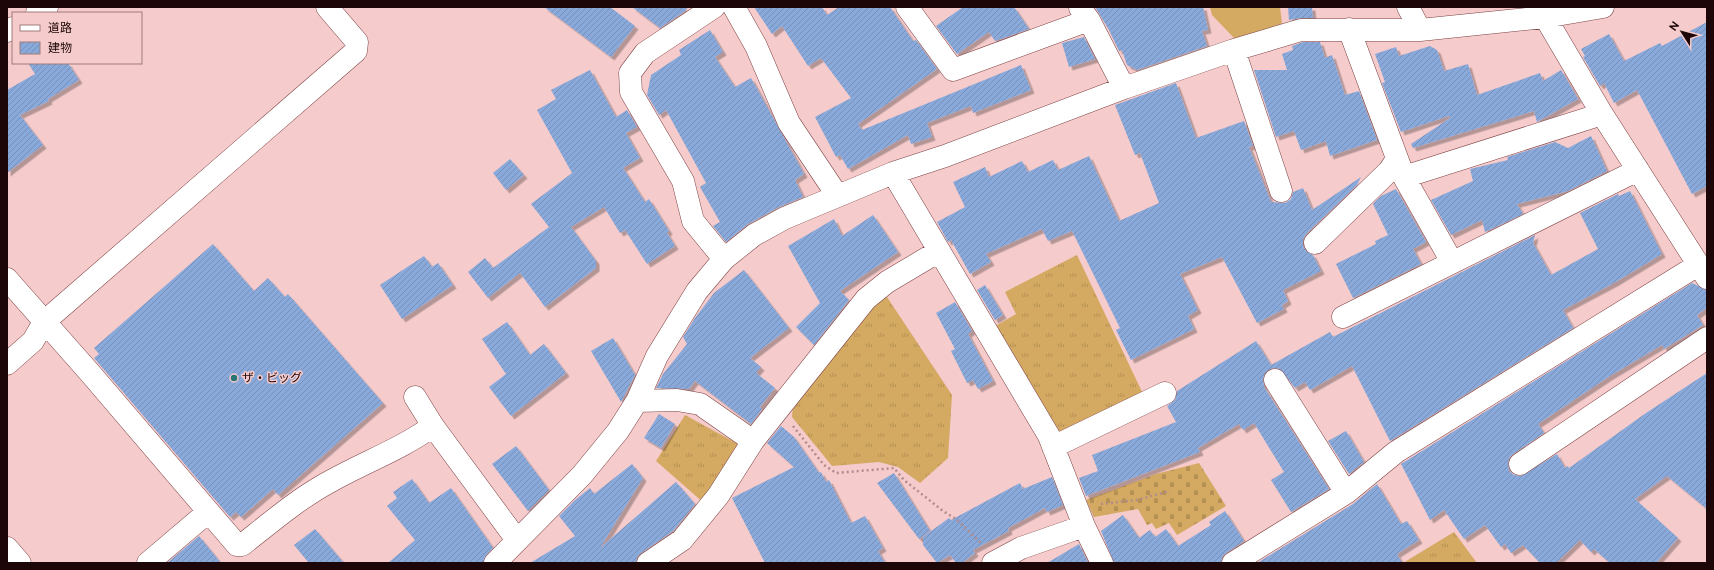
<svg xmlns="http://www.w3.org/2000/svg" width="1714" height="570" font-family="Raleway,'Noto Sans JP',sans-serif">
	<defs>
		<pattern id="grass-tufts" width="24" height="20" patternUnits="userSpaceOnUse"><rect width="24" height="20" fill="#d4a962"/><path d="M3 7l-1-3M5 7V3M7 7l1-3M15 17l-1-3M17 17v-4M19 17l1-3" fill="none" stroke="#b59054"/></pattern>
		<pattern id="cemetery-stones" width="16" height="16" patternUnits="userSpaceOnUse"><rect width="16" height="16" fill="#d4a962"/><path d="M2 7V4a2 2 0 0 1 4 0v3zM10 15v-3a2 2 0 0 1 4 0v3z" fill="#b59054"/></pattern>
		<pattern id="building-hatch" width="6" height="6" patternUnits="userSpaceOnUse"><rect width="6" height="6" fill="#89a9db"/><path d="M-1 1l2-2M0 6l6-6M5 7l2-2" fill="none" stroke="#7690ba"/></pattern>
		<filter id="shadow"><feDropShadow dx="3.5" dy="3.5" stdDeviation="0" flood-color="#0004"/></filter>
	</defs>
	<rect width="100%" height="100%" fill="#f6cbcb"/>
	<!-- grass -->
	<path fill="url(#grass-tufts)" d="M1077,255L1144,396L1059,433L992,328L1016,314L1005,292Z
		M883,291L952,395L948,458L920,483L898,467L879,462L832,466L792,417L793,404Z
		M685,415L740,445L705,504L656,461Z
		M1454,532L1477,563H1403Z"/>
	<!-- cemetery -->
	<path fill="url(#cemetery-stones)" d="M1199,463L1226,506L1177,535L1169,523L1156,529L1152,523L1147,525L1138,509L1094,517L1086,500L1156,474Z"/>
	<!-- green -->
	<path fill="#d4a962" d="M1210,7H1280L1282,24L1235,39L1212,15Z"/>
	<!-- building -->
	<path fill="url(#building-hatch)" filter="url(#shadow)" d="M544,7H610L635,26L611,57Z
		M632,7H688L685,11L660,28Z
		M754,7H822L827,15L839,7H890L913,41L916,40L937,69L858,124L862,130L1021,65L1031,90L973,113L971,106L927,123L932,137L911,144L908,135L848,169L840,155L836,157L815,117L851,98L821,58L808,66L782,26L772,34Z
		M963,7H1014L1029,29L995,41L989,32L957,54L936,26Z
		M1095,7H1203L1208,30L1202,31L1207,46L1137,70L1127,65L1122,50L1119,51L1109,30Z
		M1288,7H1312L1313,18H1301L1289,20Z
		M1707,22V186L1692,194L1637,90L1614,103L1604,83L1600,86L1583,57L1585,56L1581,49L1609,34L1624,61L1660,43L1662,46Z
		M710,30L723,52L715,57L735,87L751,78L804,174L795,180L803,197L779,207L748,224L726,242L713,226L720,222L700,187L706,183L666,110L659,115L647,95L651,75L681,55L679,50Z
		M1084,37L1095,59L1069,67L1062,43Z
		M1303,42H1320L1325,58L1332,55L1345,95L1359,91L1377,140L1330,156L1326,141L1301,150L1294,131L1276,137L1254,70H1287L1282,54L1293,50L1292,46Z
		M1430,46L1437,50L1444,71L1468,64L1477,95L1540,73L1543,81L1561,70L1578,99L1537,122L1534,111L1413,148L1411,144L1450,118L1449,116L1401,132L1382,83L1385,82L1375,54L1396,47L1399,56Z
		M28,63H68L79,80L48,99L49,101L20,115L43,145L7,173V90L35,74Z
		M590,70L616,117L627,110L637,127L626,133L640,158L623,168L645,202L649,199L669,231L667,233L675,246L647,264L625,230L620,233L604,207L571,227L596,261V268L545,307L520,273L488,298L468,272L485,258L493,268L549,227L531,204L572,173L537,110L556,99L551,90Z
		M1176,83L1196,138L1244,121L1253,146L1249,147L1271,202L1285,203L1291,199L1293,192L1303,188L1312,210L1361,177L1357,185L1306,234L1303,239V246L1306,251L1313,255L1321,271L1283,290L1288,301L1282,305L1284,309L1257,323L1222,257L1180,274L1198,310L1188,316L1194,329L1131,360L1116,330L1120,328L1072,231L1048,241L1042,229L986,254L991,262L970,274L951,240L948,242L937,222L965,207L953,182L985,167L989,177L1022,161L1028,172L1053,160L1058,170L1089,156L1119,221L1159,203L1140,153L1135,155L1115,105Z
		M1591,136L1607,171L1568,191L1517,204L1523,214L1485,232L1482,220L1451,235L1431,200L1473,181L1470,169L1508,160L1507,157L1555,142L1568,148Z
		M510,159L524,175L506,190L493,173Z
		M1396,189L1426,242L1413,249L1421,264L1353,298L1336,264L1376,244L1375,241L1388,235L1373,204L1381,196Z
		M1630,191L1662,254L1614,283L1563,310L1573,328L1390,441L1352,366L1310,390L1305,382L1295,388L1280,369L1274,368L1268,370L1264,375L1263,380L1264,387L1329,489L1291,512L1271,480L1284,472L1254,423L1243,430L1239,424L1198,448L1200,452L1086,496L1079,478L1098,471L1092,455L1176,422L1167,406L1175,400L1177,391L1256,341L1271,365L1330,332L1333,337L1535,235L1533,243L1551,275L1598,249L1580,213L1618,194L1619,196Z
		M873,215L898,252L840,291L849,300L814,345L796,327L820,303L788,246L834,219L842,236Z
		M213,244L254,291L268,278L285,297L288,294L383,403L278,495L273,489L241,517L236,512L230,517L94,358L99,354L94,348Z
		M424,256L432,267L438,263L453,285L402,319L380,285Z
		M744,270L789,328L750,358L761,367L756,373L775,388L760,407L762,409L751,424L695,381L689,389L656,388L663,374L687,344L683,337L695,318L714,293Z
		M1692,283L1707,290V308L1697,315L1703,325L1664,349L1662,345L1610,376L1538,424L1544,433L1513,454L1509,458L1508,464L1509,471L1514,475L1521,476L1557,454L1565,468L1568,466L1569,468L1646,413L1707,373V509L1667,476L1635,499L1678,538L1656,563H1610L1594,549L1591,552L1580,540L1556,563H1540L1523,545L1511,553L1505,544L1501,547L1485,525L1464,539L1444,510L1430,520L1401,464Z
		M985,285L1003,315L995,320L977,290Z
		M955,302L972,331L968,334L993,381L978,389L973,380L967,383L951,351L955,349L936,313Z
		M507,322L530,355L544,344L566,373L511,416L489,387L506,374L482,339Z
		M613,338L635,375L621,402L591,351Z
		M659,414L675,424L661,448L644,438Z
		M781,426L794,437L819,473L821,472L826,482L829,480L851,523L865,516L883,548L878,551L885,563H765L732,498L794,467L767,443Z
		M1346,431L1364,462L1349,474L1328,441Z
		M516,446L549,490L528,511L492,464Z
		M632,464L643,478L600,548L676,482L695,504L673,531L641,553L637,557L636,563H530L575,536L559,516L575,500L590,488L594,494Z
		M894,473L930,531L919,539L877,483Z
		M1052,477L1063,505L1047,512L1045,508L1008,528L1009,531L973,550L975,553L962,563H956L950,555L937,563L923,545V537L949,518L951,520L1020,483L1023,489Z
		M412,479L429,503L451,488L493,548L486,555L483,563H388L415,540L387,506L397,498L393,492Z
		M1377,484L1401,524L1407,521L1419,540L1397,554L1402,563H1257L1353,504Z
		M1225,511L1244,541L1226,553L1222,557L1221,563H1114L1101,531L1123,515L1139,538L1150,530L1155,537L1166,529L1178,546L1211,525L1209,522Z
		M315,529L344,563H309L294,545Z
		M199,536L221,563H167Z
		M1079,544L1088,563H1047Z"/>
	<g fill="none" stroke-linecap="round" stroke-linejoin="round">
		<!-- minor casing -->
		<g stroke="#7d4244" stroke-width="23">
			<path id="minor" d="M714,7L645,53L630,73L631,92L683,181L693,221L724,259
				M734,7L756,46L789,123L837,195
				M907,7L953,70L1089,20
				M1408,7L1420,30
				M1080,8L1089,20L1124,88
				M37,13L47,7
				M1545,17L1602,114L1707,278
				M1349,29L1404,177
				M7,31L13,28
				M1234,50L1281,191
				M893,173L1049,436L1084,526L1102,563
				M1315,243L1389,171L1397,159
				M1452,262L1404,177L1602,114
				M7,279L90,373L237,545H242C270,523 299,498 331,481C365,462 401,449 433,426
				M1343,317L1638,170
				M7,364L33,341L44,322L356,51L357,42L327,7
				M1275,380L1346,493
				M415,397L433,426L517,540
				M637,401L677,400L700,404L753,441
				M1053,447L1165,393
				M1520,464L1707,338
				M7,548L20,563
				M148,563L208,512
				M495,563L582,475L618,431L637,401L657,356L697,291L724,259L754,235L785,218L893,173L945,156L1124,88L1234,50L1301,30H1420L1545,17L1603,7
				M648,563L682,540L718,496L753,441L866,299L887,282L939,251
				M993,563L1021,548L1084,526
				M1233,563L1346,493L1396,452L1698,265"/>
		</g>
		<!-- path -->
		<path stroke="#b18c8d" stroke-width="2.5" stroke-dasharray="2 3" stroke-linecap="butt" d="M793,426L824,465L836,473L894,468L904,480L943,511L956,519L982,544
			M1101,504L1137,500L1170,491"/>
		<!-- minor -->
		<use href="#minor" stroke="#fff" stroke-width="22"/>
	</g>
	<!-- markers -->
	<circle fill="#297477" stroke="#f6cbcb" stroke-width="1.5" cx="234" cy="378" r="4"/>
	<g text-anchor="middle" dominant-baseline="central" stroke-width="3" stroke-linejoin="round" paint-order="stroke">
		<!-- poi labels -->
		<g font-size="12" fill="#1c0607" stroke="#f6cbcb" text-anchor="start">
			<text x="242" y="378">ザ・ビッグ</text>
		</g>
	</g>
	<!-- border -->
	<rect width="1714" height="570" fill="none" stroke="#1c0607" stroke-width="16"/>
	<!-- legend -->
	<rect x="12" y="12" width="130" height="52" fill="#f6cbcb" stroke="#9f7c7d"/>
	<rect x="20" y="25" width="20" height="6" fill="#ffffff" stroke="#9f7c7d"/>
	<text x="48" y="32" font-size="12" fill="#1c0607">道路</text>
	<rect x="20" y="42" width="20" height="12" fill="url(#building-hatch)" stroke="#9f7c7d"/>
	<text x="48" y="52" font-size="12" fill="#1c0607">建物</text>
	<!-- north arrow -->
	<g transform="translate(1682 32) rotate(306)" stroke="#f6cbcb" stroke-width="3" paint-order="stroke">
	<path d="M0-3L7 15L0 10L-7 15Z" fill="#1c0607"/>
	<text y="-6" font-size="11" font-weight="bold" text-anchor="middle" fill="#1c0607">N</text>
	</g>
</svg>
